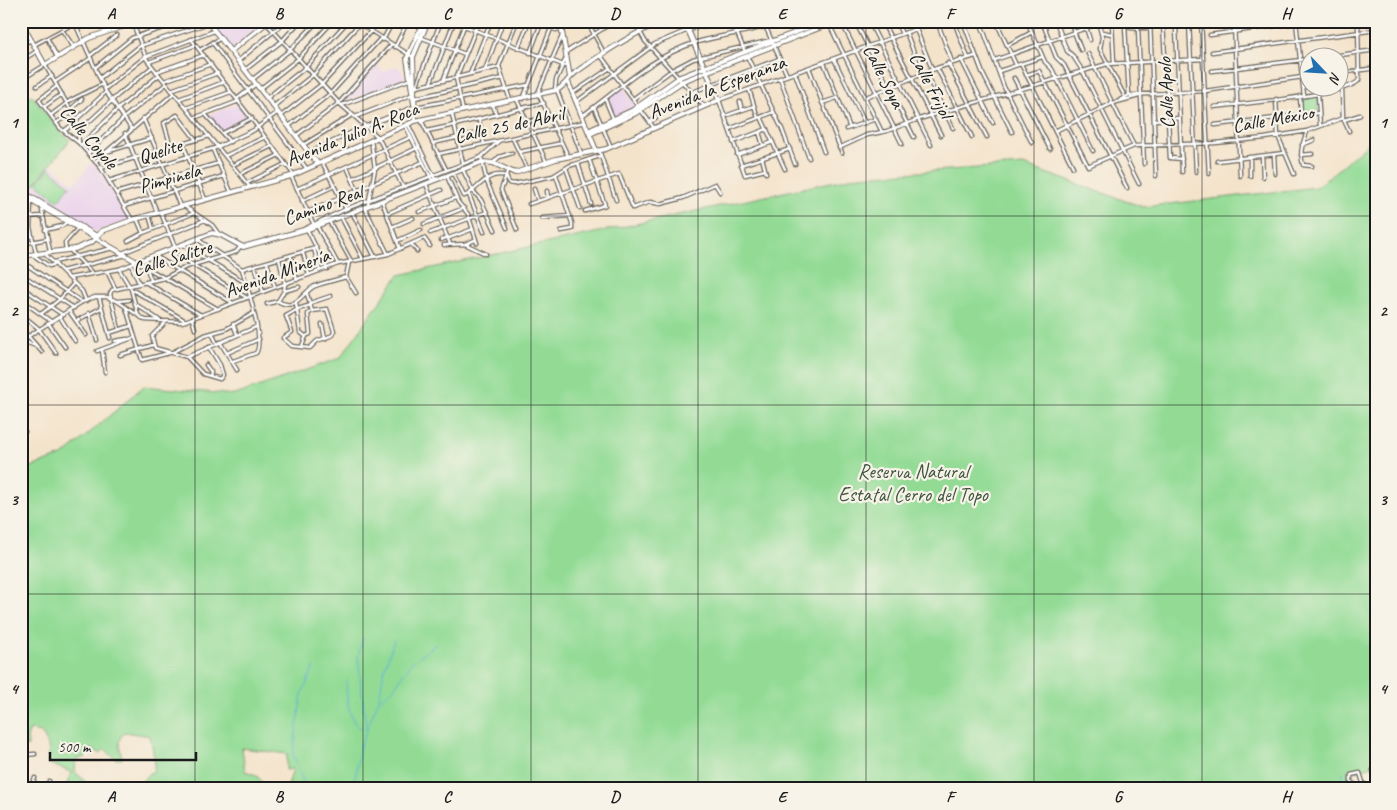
<svg xmlns="http://www.w3.org/2000/svg" width="1397" height="810" font-family="Caveat,sans-serif">
	<rect width="100%" height="100%" fill="#f7f3e8"/>
	<filter id="ink" filterUnits="userSpaceOnUse"><feTurbulence type="fractalNoise" baseFrequency=".02" numOctaves="2"/><feDisplacementMap in="SourceGraphic" scale="10" xChannelSelector="R" yChannelSelector="G"/><feConvolveMatrix kernelMatrix="1 2 1 2 8 2 1 2 1" color-interpolation-filters="sRGB"/></filter>
	<filter id="wash" filterUnits="userSpaceOnUse"><feTurbulence type="fractalNoise" baseFrequency=".0096" numOctaves="4" result="noise"/><feDisplacementMap in="SourceGraphic" scale="20" xChannelSelector="R" yChannelSelector="G"/><feGaussianBlur stdDeviation="1.12" result="paint"/><feColorMatrix in="noise" values="0 0 0 0 0 0 0 0 0 0 0 0 0 0 0 0 0 1.4 0 .05"/><feComposite in="paint" operator="in"/></filter>
	<g filter="url(#wash)">
		<rect width="100%" height="100%" fill="#f4e3cb"/>
		<!-- built -->
		<path fill="#ead1ec" d="M209,21H257L263,24L232,49Z
			M378,64L382,72L398,66L406,78L344,102Z
			M623,87L636,106L614,117L607,100Z
			M237,104L248,119L222,132L208,115Z
			M93,161L130,220L95,232L29,191L50,164L74,184Z"/>
		<!-- green -->
		<path fill="#93db95" stroke="#587c58" d="M32,95L59,130L70,140L29,191L21,187V100Z
			M1318,95V112L1303,113L1302,97Z
			M1376,137V765L1350,773L1348,778L1352,784L1349,789H289L288,785L293,769L286,770L287,754L242,748L245,771L256,775L263,783L254,789H90L98,784L118,781L127,788L137,782L140,784L149,773L153,772L155,762L150,736L125,732C115,741 121,748 122,759H115L105,749L100,753L90,749L86,757L76,760L75,772L86,782L77,784L81,789H65L71,772L47,763C51,753 48,740 40,732L30,730L27,737L28,746L21,747V468L23,470L64,455L144,386L235,395L340,358L399,275L859,176L1023,165L1143,207L1317,187Z
			M49,168L70,186L58,201L37,183Z"/>
		<g fill="none" stroke-linecap="round" stroke-linejoin="round">
			<!-- stream -->
			<path stroke="#5fafda" stroke-width="1" d="M363,638L358,657L366,728
				M347,680C345,691 348,714 355,723C357,727 361,728 365,729
				M379,701L394,688L412,662L438,643
				M1159,781L1170,789
				M306,789L293,754L302,694L314,667
				M351,789L356,774L360,746L379,699L384,670L394,640
				M1342,789L1343,772"/>
		</g>
	</g>
	<g filter="url(#ink)">
		<g fill="none" stroke-linecap="round" stroke-linejoin="round">
			<!-- minor casing -->
			<g stroke="#686259" stroke-width="5">
				<path id="minor" d="M74,21L106,92L131,128
					M132,21L147,60L250,187
					M355,21L413,57
					M452,21L568,67
					M530,21L556,30L576,21
					M587,21L604,53
					M634,21L645,41L704,106
					M732,21L745,52
					M763,21L787,75
					M841,21L902,144
					M855,21L914,137
					M869,21L931,145
					M882,21L941,135
					M896,21L902,34
					M910,21L914,30
					M937,21L952,62
					M954,21L968,58
					M963,21L983,74L1012,132
					M980,21L1004,87L1032,143
					M996,21L1016,65
					M1027,21L1045,62L1052,69L1093,151
					M1042,21L1056,57L1064,65L1127,188
					M1056,21L1067,51L1073,56L1082,70L1139,184
					M1070,21L1081,50
					M1084,21L1090,40
					M1098,21L1102,37L1100,49L1124,95
					M1109,21L1131,27L1150,28
					M1150,21L1156,176
					M1158,21L1176,27
					M1177,21L1178,27
					M1189,21L1196,172
					M1201,21L1209,174
					M1234,21L1240,176
					M1296,21L1304,96
					M1112,22L1114,63
					M1163,23L1167,93
					M267,24L339,103L378,137L403,187
					M829,24L882,132
					M1125,26L1129,95
					M77,27L95,21
					M1176,27L1182,172
					M1176,27L1188,21
					M1138,28L1144,164
					M916,29L932,69
					M62,30L73,46
					M906,32L922,74
					M1102,32L1112,34
					M1210,35L1310,21
					M417,36L465,54
					M47,38L57,57
					M191,39L294,175
					M383,40L393,21
					M212,42L307,169
					M21,45L31,40
					M34,45L75,23
					M1008,45L1032,32
					M395,47L408,21
					M518,48L529,21
					M200,50L221,38
					M566,52L615,21
					M1212,52L1376,30
					M530,53L542,21
					M1088,54L1134,146
					M91,55L117,35
					M601,56L654,128
					M747,56L782,129L795,164
					M1318,58L1376,50
					M834,59L865,123
					M961,59L993,123
					M995,60L1106,21
					M21,61L37,51
					M238,61L286,21
					M149,62L196,45
					M824,63L850,128
					M948,63L987,137
					M1021,64L1073,167
					M96,67L132,38L184,21
					M809,68L842,153
					M937,68L972,137
					M21,69L27,76
					M245,70L282,41L300,21
					M485,70L503,21
					M999,71L1042,57
					M1212,71L1310,59
					M156,72L204,55
					M925,72L953,128
					M795,73L824,152
					M1340,73L1376,68
					M470,74L491,21
					M1026,75L1039,71L1088,166L1134,146L1215,143L1265,138L1307,131L1343,118
					M100,78L140,46L209,23
					M780,78L809,158
					M1014,78L1050,149
					M253,79L290,50L318,21
					M21,80L45,65L77,121L79,143
					M164,81L211,64
					M443,81L466,21
					M55,82L91,58
					M430,84L454,22
					M37,86L52,76
					M57,86L39,100L60,128L79,143L101,168L132,220
					M416,87L441,21
					M413,88L499,67
					M105,89L145,57L214,31
					M260,89L298,59L333,21
					M749,89L758,118
					M171,90L218,73
					M555,90L556,80L566,58
					M557,90L581,153
					M1342,90L1343,118L1349,131
					M573,93L610,68
					M1318,94L1320,126
					M537,95L562,36
					M539,95L568,156
					M1300,96L1301,115
					M866,97L937,68L975,56
					M267,98L306,67L348,21
					M415,98L503,78
					M179,99L224,82
					M237,99L256,84
					M523,99L554,21
					M605,99L615,123
					M633,99L672,70L693,59L771,40
					M1276,99L1278,136L1294,174
					M510,100L499,66L517,21
					M517,100L546,161
					M1120,100L1129,95L1205,91L1310,76
					M576,102L655,44L688,30L726,21
					M740,102L742,110
					M822,103L837,98
					M342,105L411,79
					M493,105L496,114
					M274,106L313,75L362,21
					M44,107L62,94
					M594,107L611,147
					M1214,107C1238,104 1350,95 1359,80L1358,21
					M186,108L231,92
					M71,109L82,99
					M463,111L456,78L479,21
					M205,114L230,142
					M452,114L463,163
					M51,115L71,100L103,84
					M281,116L322,84L371,31L377,21
					M582,116C619,90 651,57 694,43C724,34 755,32 783,21
					M725,116L754,106
					M355,117L411,95
					M761,117L785,169
					M143,118L180,206
					M194,118L239,101
					M77,119L106,92
					M1168,119L1170,158L1182,159
					M421,120L446,169
					M479,120L484,144
					M1155,120L1180,118
					M1344,120L1360,115
					M527,122L550,116
					M650,122L690,93L779,59
					M56,123L73,112
					M408,124L435,179
					M405,125L432,180
					M1215,125L1319,113
					M289,126L331,93L381,38
					M729,129L774,112
					M846,129L876,119
					M64,131L77,121
					M79,131L118,95L152,67
					M427,131C466,123 504,112 544,103
					M1055,131L1113,103L1139,96
					M1307,131C1303,145 1299,149 1303,165L1312,166
					M759,132L763,145
					M125,133L157,212
					M223,133L252,118
					M297,135L339,103L391,45
					M513,139L527,169
					M733,142L767,129
					M433,143L482,132
					M183,144L205,199
					M81,145L120,107L159,75
					M303,145L352,115
					M1302,145L1314,140
					M171,147L164,123L177,115L196,140
					M839,148L867,135L887,131L919,119L1107,64L1203,59
					M213,150L231,192
					M599,150L616,200
					M89,152L127,115L166,84
					M106,152L152,138
					M519,152L562,143
					M309,153L359,129L411,108L528,85
					M438,154L585,122
					M737,155L773,142
					M1274,155L1275,174
					M1301,155L1312,154
					M225,156L265,137
					M1262,156L1263,177
					M481,157L487,182L507,228
					M1250,157V176
					M762,158L766,173
					M96,161L174,93
					M1217,161L1284,153
					M322,162L346,209
					M493,163L499,157L512,153
					M578,163L591,204
					M233,165L272,146
					M741,165L790,149
					M347,167L357,190
					M101,168L209,136
					M566,168L580,208
					M463,170L473,191L481,200L495,230
					M765,170L745,175L719,100L938,21
					M507,171L506,176L509,183L514,184L553,176L569,166L600,156
					M453,173L464,196C477,192 486,170 506,176L501,190L517,230
					M240,174L279,155
					M556,175L572,223V229L561,231
					M291,176L314,225
					M447,176L458,202L468,214L477,243
					M352,179L419,147
					M109,181L215,148L254,130L278,112
					M247,183L285,164
					M426,184L450,244
					M297,189L411,137
					M534,189L538,201
					M547,191L548,198
					M116,193L219,163
					M469,195L484,232
					M31,200L30,227L36,253
					M302,201L334,186
					M382,201L400,249
					M529,204L619,174L633,208L650,202L660,204L683,198L715,184L720,192
					M41,205L50,251
					M368,205L375,169L371,140
					M124,206L224,176
					M184,206L212,225L218,233
					M365,208L388,254
					M585,211L605,205L589,159
					M308,212L423,162
					M352,212L375,257
					M419,212L455,198
					M161,213L175,247
					M386,214L441,190
					M149,215L153,229
					M29,217L42,216
					M341,217L363,259
					M542,218L570,216
					M137,219L143,233
					M329,221L351,261
					M424,224L464,208
					M317,226L338,264
					M392,227L413,218
					M304,229L346,209L481,157L499,141
					M307,229L327,269
					M45,230L62,226L68,221
					M430,233L487,212
					M21,237L31,236
					M449,238L473,229
					M197,239L242,269
					M441,240L448,237
					M128,241L143,233L194,213
					M397,241L421,230
					M21,244L47,239
					M411,244L417,251
					M465,244L486,254
					M183,245L246,283
					M444,245L465,244L475,240
					M314,249L320,271
					M66,250L65,243L78,228
					M70,250L92,273
					M169,250L247,298
					M122,253L205,220
					M303,253L309,275
					M45,254L82,291L86,301
					M33,255L49,266L56,264
					M155,256L233,303
					M291,257L297,280
					M21,261L82,302
					M54,262L113,248
					M267,263L275,287
					M131,265L139,283
					M255,266L263,292
					M119,269L131,289L138,315
					M147,269L151,280
					M242,269L316,248
					M62,271L126,255
					M107,271L115,288
					M21,274L74,308
					M346,277L356,293
					M346,277L349,262
					M69,278L119,269L137,262L218,309
					M145,282L201,315
					M21,287L63,315
					M131,289L186,321
					M284,291L299,287
					M307,294L312,311
					M99,297L110,338
					M21,300L52,322
					M119,301L129,300
					M278,301C296,313 303,291 315,286C325,282 336,280 346,277
					M278,301L284,291L285,284L279,259
					M296,303L300,332L305,336
					M310,303L331,296
					M267,304L278,301
					M137,305L159,320
					M311,305L298,309L286,316L292,332L283,338L292,346L310,348L317,341L333,335L334,331L327,309L312,311
					M126,308L142,360L173,352L205,335L226,329L254,313
					M69,311L86,335
					M89,313L97,340
					M21,314L38,328L56,353
					M41,314L60,299L74,283
					M60,317L75,341
					M192,319L195,329
					M76,321L101,308
					M166,322L152,336L155,348L187,357L203,374L220,379L223,375L220,365L209,347
					M49,324L65,347
					M233,324L237,334
					M322,324L325,339
					M21,328L42,352
					M119,329L110,294L112,290L164,278L186,267L236,252L240,247
					M109,333L131,326
					M212,333L217,344
					M21,341L82,302L95,297H107L117,301L145,320L182,322L338,264L388,254L424,238L430,246
					M23,341L36,346
					M115,341L127,339
					M220,342L237,370
					M302,346L306,336L310,334L308,314L312,311
					M102,350L105,372
					M97,351L135,337
					M227,353L259,339
					M120,355L153,345
					M187,357L256,327
					M233,361L256,353C265,341 247,285 242,269
					M206,365L211,372L210,376
					M21,430L25,432
					M22,755L35,754
					M1376,767L1373,770L1376,780
					M25,784L30,787
					M31,785L44,789
					M29,789L35,778
					M46,789L49,781
					M1362,789L1351,782V775L1360,773L1365,789"/>
			</g>
			<!-- tertiary casing -->
			<g stroke="#686259" stroke-width="6">
				<path id="tertiary" d="M207,21L318,164
					M560,21L570,77
					M21,22L45,65L89,38L139,21
					M231,51L269,21
					M568,82L596,150
					M414,104L407,58L424,21
					M415,121L413,57L428,21
					M588,131L633,110L680,77L825,21
					M590,134L634,114L683,81L837,21
					M21,191L95,235
					M21,195L137,262L212,233L221,235L243,247L311,228L482,162L493,163L515,173L556,159L606,149L719,100L684,21
					M21,256L75,249L92,242L102,231L132,220L291,176L415,121L557,90C566,85 568,78 576,72C603,53 633,33 663,21"/>
			</g>
			<!-- minor -->
			<use href="#minor" stroke="#fff" stroke-width="2.5"/>
			<!-- tertiary -->
			<use href="#tertiary" stroke="#fff" stroke-width="4"/>
		</g>
	</g>
	<!-- grid -->
	<path fill="none" stroke="#1c1c1c" stroke-width="1" stroke-opacity="0.55" d="M195,21V789M363,21V789M531,21V789M698,21V789M866,21V789M1034,21V789M1202,21V789M21,216H1376M21,405H1376M21,594H1376"/>
	<g text-anchor="middle" dominant-baseline="central" stroke-width="4.5" stroke-linejoin="round" paint-order="stroke">
		<!-- street labels -->
		<g font-size="20" fill="#1c1c1c" stroke="#f7f3e8">
			<text transform="translate(884 76) rotate(63)">Calle Soya</text>
			<text transform="translate(931 85) rotate(63)">Calle Frijol</text>
			<text transform="translate(717 87) rotate(-21)">Avenida la Esperanza</text>
			<text transform="translate(1166 93) rotate(-93)">Calle Apolo</text>
			<text transform="translate(1273 119) rotate(-10)">Calle México</text>
			<text transform="translate(509 125) rotate(-12)">Calle 25 de Abril</text>
			<text transform="translate(352 134) rotate(-22)">Avenida Julio A. Roca</text>
			<text transform="translate(89 137) rotate(49)">Calle Coyole</text>
			<text transform="translate(160 151) rotate(-17)">Quelite</text>
			<text transform="translate(170 178) rotate(-16)">Pimpinela</text>
			<text transform="translate(323 205) rotate(-20)">Camino Real</text>
			<text transform="translate(172 258) rotate(-17)">Calle Salitre</text>
			<text transform="translate(277 273) rotate(-20)">Avenida Minería</text>
		</g>
		<!-- park labels -->
		<g font-size="20" fill="#405540" stroke="#f7f3e8">
			<text x="913" y="471">Reserva Natural<tspan x="913" dy="23">Estatal Cerro del Topo</tspan></text>
		</g>
	</g>
	<!-- margin -->
	<rect width="1397" height="810" fill="none" stroke="#f7f3e8" stroke-width="55"/>
	<!-- north arrow -->
	<g transform="translate(1324 72) rotate(115)"><circle r="24" fill="#f7f3e8" stroke="#9f9d96"/>
	<path d="M0-4L9 19L0 12L-9 19Z" fill="#1f6fb2"/>
	<text y="-8" font-size="14" font-weight="bold" text-anchor="middle" fill="#1c1c1c">N</text>
	</g>
	<!-- scale -->
	<path d="M50 752v8h146v-8" fill="none" stroke="#1c1c1c" stroke-width="2.5"/>
	<text x="58" y="752" font-size="15" fill="#1c1c1c" stroke="#f7f3e8" stroke-width="4" paint-order="stroke">500 m</text>
	<rect x="28" y="28" width="1342" height="754" fill="none" stroke="#1c1c1c" stroke-width="2"/>
	<g font-size="16" text-anchor="middle" font-weight="bold" fill="#1c1c1c">
		<text x="111" y="19">A</text>
		<text x="279" y="19">B</text>
		<text x="447" y="19">C</text>
		<text x="615" y="19">D</text>
		<text x="782" y="19">E</text>
		<text x="950" y="19">F</text>
		<text x="1118" y="19">G</text>
		<text x="1286" y="19">H</text>
		<text x="14" y="128">1</text>
		<text x="1383" y="128">1</text>
		<text x="14" y="316">2</text>
		<text x="1383" y="316">2</text>
		<text x="14" y="505">3</text>
		<text x="1383" y="505">3</text>
		<text x="14" y="694">4</text>
		<text x="1383" y="694">4</text>
		<text x="111" y="802">A</text>
		<text x="279" y="802">B</text>
		<text x="447" y="802">C</text>
		<text x="615" y="802">D</text>
		<text x="782" y="802">E</text>
		<text x="950" y="802">F</text>
		<text x="1118" y="802">G</text>
		<text x="1286" y="802">H</text>
	</g>
</svg>
